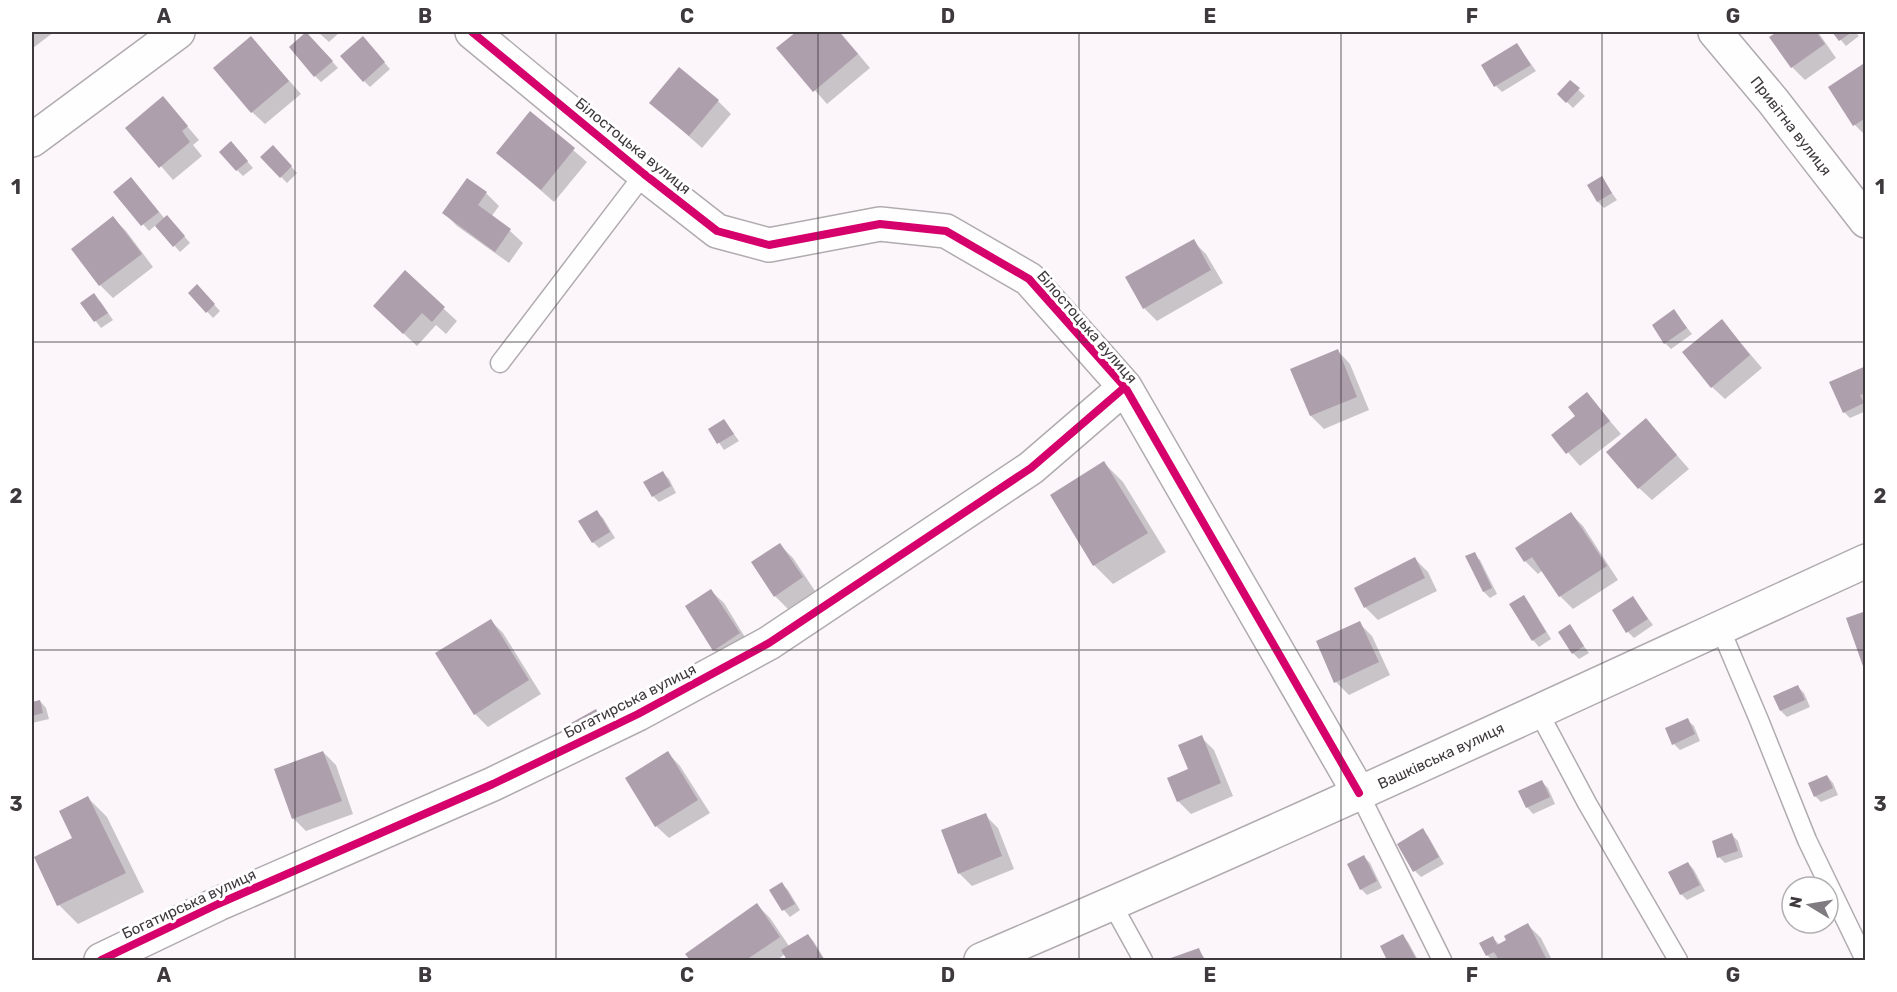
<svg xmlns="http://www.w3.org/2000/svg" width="1897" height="992" font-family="Rubik,sans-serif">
	<rect width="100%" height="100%" fill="#fcf6fb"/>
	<!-- shadow -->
	<path fill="#0003" d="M32,32H54L33,48L32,47Z
		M318,32H340L329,42Z
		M798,32H840L870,68L827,104L778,48Z
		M1779,32H1818L1836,58L1805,80L1792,67L1771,37Z
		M1834,32H1855L1859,36L1846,46Z
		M307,33L338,68L321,82L315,76Z
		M251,38L301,94L265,124L252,112Z
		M369,45L390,69L370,87L364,81Z
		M1517,45L1536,71L1502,92L1496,86Z
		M1866,64V136L1855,125Z
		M1570,82L1585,96L1573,108L1559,94Z
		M163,98L199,140L193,145L202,156L173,180L128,128Z
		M718,101L731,114L702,148L651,103Z
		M530,113L587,162L554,202L498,153Z
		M273,147L297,173L287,183L262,157Z
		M237,149L253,168L243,176L237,170Z
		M1601,178L1617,200L1604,208L1598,202L1589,185Z
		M137,185L165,219L173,223L190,243L180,252L156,225L149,231L115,192Z
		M486,193L499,206L491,217L510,231L523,243L509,263L457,226L444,213Z
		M113,218L126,231L153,267L113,298L100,285L73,249Z
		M1193,241L1206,254L1223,283L1157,321L1144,308Z
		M405,273L457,321L446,334L436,325L417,346L388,319Z
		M197,286L220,311L213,318L190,293Z
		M100,301L113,320L101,328L82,303Z
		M1674,311L1692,334L1671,349L1665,343Z
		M1722,321L1762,368L1725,399L1712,387Z
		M1338,351L1350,364L1369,410L1324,429L1311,416L1292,370Z
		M1866,368V411L1850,418L1844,412Z
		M1587,394L1621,434L1580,466L1553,435L1577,417Z
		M724,420L739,441L724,450L710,429Z
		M1646,420L1689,469L1652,500L1639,488Z
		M1104,463L1123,482L1166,552L1113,584L1094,565L1052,495Z
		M663,473L669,479L676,493L659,502L653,496Z
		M596,512L603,518L615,538L599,548L593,542Z
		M1571,514L1583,526L1618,580L1573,609L1560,596L1543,570L1538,574L1525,561Z
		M780,545L793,558L815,591L788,609L775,596Z
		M1474,554L1480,560L1497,594L1490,598L1484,592L1467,557Z
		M1415,559L1428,572L1437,591L1378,620L1366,608L1356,588Z
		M711,591L724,603L751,647L727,662L714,650Z
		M1523,597L1529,603L1551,639L1539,647L1533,640L1511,605Z
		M1633,598L1653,625L1634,638L1628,632Z
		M490,620L503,633L541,694L488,727L475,714Z
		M1359,623L1372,636L1390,675L1349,695L1336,682Z
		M1569,626L1589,653L1579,659L1573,653Z
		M1798,687L1804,693L1810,707L1787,717L1781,711Z
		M40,701L46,708L49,719L32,723V703Z
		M1687,720L1694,726L1700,741L1680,750L1674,744Z
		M1201,737L1214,750L1233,796L1191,814L1178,801Z
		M323,752L336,765L353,814L306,831L293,818Z
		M668,753L680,766L710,813L669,838L656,826Z
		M1827,776L1833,783L1838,795L1821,802L1815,796Z
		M1542,782L1548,788L1555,804L1533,814L1527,807Z
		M88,798L107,817L144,892L78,924L59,905L74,839Z
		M985,815L998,828L1014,869L972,886L959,873Z
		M1422,830L1428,836L1444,864L1421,877L1415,871L1399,844Z
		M1732,835L1738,841L1743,857L1725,863L1719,857Z
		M1364,857L1370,863L1382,888L1367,895L1361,889Z
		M1688,863L1694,870L1705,891L1687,900L1681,894Z
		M782,884L788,890L800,910L790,917L784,910L771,890Z
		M757,905L770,918L789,946L808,935L814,942L825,960H789L785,954L777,960H691L687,954Z
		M1528,925L1541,938L1552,960H1492L1487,955L1481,944L1493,938L1500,945Z
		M1402,936L1408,942L1418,960H1389L1382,947Z
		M1198,949L1206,960H1169Z"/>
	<!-- building -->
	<path fill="#ae9fac" d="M306,32L333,61L314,77L289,47Z
		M796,32H839L858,54L813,92L776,48Z
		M1777,32H1816L1825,44L1791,68L1769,37Z
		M1832,32H1852L1839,41Z
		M251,36L289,81L251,113L213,68Z
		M363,36L385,62L363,82L340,56Z
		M1517,43L1531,65L1494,87L1481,65Z
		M1866,62V118L1853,126L1828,87Z
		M679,67L719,100L689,136L649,103Z
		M1570,80L1580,88L1566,103L1557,94Z
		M163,96L188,126L182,131L190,142L159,168L125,128Z
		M530,111L575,148L541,190L496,153Z
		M231,141L248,161L236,171L219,152Z
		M273,145L292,166L280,178L260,157Z
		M1602,176L1612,193L1597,202L1587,185Z
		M131,177L159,212L141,226L113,192Z
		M467,178L487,192L478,205L511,229L495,252L442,213Z
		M167,215L185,236L173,247L155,226Z
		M113,216L142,254L99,286L71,249Z
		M1194,239L1211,270L1143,309L1125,277Z
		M405,270L445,307L432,322L422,313L403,334L373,306Z
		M197,284L215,304L206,313L188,293Z
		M94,293L108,313L94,322L80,303Z
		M1674,309L1687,328L1664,344L1652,325Z
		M1722,319L1750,355L1711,388L1682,352Z
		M1338,349L1357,397L1310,416L1290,369Z
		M1866,366V393L1860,395L1864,403L1843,413L1829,382Z
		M1587,392L1610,421L1566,454L1551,435L1575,416L1568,407Z
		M1646,418L1677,455L1638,489L1606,452Z
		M724,419L734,434L717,444L708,429Z
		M1104,461L1148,533L1093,566L1050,495Z
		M663,471L671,486L652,497L643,482Z
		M597,510L610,532L592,543L578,521Z
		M1571,512L1607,566L1559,597L1532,557L1524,562L1515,548Z
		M780,543L803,577L774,597L751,562Z
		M1475,552L1492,588L1483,592L1465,556Z
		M1415,557L1425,578L1364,608L1354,588Z
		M711,589L740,633L713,651L685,606Z
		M1524,595L1546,632L1532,641L1509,604Z
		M1633,596L1648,619L1626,633L1612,610Z
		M1866,611V672H1865L1846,618Z
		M491,619L529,680L474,715L435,653Z
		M1360,621L1379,662L1334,683L1316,641Z
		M1570,624L1584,646L1572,654L1558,632Z
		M1798,685L1805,700L1780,711L1773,696Z
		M40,700L43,713L32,716V702Z
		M596,709L604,724L578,737L571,723Z
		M1688,718L1695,734L1672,745L1665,728Z
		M1202,735L1221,783L1177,802L1167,778L1188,769L1178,745Z
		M323,751L342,801L292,819L274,769Z
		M668,751L698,800L655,827L625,778Z
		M1827,775L1833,788L1814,797L1808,783Z
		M1542,780L1550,797L1526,808L1518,791Z
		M88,796L126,873L57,906L34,857L72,838L59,811Z
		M986,813L1002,856L958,874L941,830Z
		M1423,828L1439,857L1413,872L1397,844Z
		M1732,833L1738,851L1717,858L1712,841Z
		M1364,855L1377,881L1360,890L1347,864Z
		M1688,862L1700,885L1680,895L1668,872Z
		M782,882L795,904L782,911L769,890Z
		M757,903L780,937L746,960H690L685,954Z
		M1528,923L1547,960H1499L1494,952L1486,956L1479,943L1493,936L1497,945L1506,940L1504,936Z
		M808,934L824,960H787L781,950Z
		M1403,934L1416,959L1412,960H1387L1380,946Z
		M1199,948L1204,960H1165Z"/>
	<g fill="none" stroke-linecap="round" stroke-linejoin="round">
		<!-- service casing -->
		<g stroke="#b0abaf" stroke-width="21">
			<path id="service" d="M500,363L644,174
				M1720,628L1759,720L1807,840L1865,960
				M1538,711L1587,803L1678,960
				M1359,793L1442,960
				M1112,904L1143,960"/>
		</g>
		<!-- minor casing -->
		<g stroke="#b0abaf" stroke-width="36">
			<path id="minor" d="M472,32L644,174L717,231L769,245L880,224L946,231L1029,279L1125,387L1359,793
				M1715,32L1773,101L1866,221
				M101,960L218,904L493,784L638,714L769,643L1031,468L1125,387
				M981,960C1279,833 1571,696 1866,561"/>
		</g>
		<!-- tertiary casing -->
		<g stroke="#b0abaf" stroke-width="36">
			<path id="tertiary" d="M32,140L178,32"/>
		</g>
		<!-- service -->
		<use href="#service" stroke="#fffefe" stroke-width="18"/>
		<!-- minor -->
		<use href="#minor" stroke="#fffefe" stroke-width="33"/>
		<!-- tertiary -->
		<use href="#tertiary" stroke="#fffefe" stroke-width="33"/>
		<!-- cycleway casing -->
		<g stroke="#fff" stroke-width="11">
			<path id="cycleway" d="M472,32L644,174L717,231L769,245L880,224L946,231L1029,279L1125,387L1359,793
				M101,960L218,904L493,784L638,714L769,643L1031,468L1125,387"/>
		</g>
		<!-- cycleway -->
		<use href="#cycleway" stroke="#d6006c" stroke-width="8"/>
	</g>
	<!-- grid -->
	<path fill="none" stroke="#3e393d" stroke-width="1.5" stroke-opacity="0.55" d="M295,32V960M556,32V960M818,32V960M1079,32V960M1341,32V960M1602,32V960M32,342H1866M32,650H1866"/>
	<g text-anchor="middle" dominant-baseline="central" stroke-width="6" stroke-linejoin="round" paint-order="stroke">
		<!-- street labels -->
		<g font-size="15" fill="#3e393d" stroke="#fff">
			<text transform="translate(1791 126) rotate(52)">Привітна вулиця</text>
			<text transform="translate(633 146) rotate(39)">Білостоцька вулиця</text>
			<text transform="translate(1087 327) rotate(49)">Білостоцька вулиця</text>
			<text transform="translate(630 701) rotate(-27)">Богатирська вулиця</text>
			<text transform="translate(1441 756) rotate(-25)">Вашківська вулиця</text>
			<text transform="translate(189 904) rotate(-25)">Богатирська вулиця</text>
		</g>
	</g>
	<!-- border -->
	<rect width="1897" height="992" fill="none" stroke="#ffffff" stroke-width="66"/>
	<!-- north arrow -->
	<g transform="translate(1810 905) rotate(281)"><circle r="28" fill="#ffffff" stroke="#b2b0b1" stroke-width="1.5"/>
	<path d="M0-4.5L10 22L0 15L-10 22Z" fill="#807b80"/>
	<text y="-9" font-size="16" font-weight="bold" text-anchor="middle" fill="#3e393d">N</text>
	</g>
	<rect x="33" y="33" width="1831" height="926" fill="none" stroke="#3e393d" stroke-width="2"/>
	<g font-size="20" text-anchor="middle" font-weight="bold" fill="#3e393d">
		<text x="164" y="23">A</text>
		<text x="425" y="23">B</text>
		<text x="687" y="23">C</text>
		<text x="948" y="23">D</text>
		<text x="1210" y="23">E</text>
		<text x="1472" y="23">F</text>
		<text x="1733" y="23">G</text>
		<text x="16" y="194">1</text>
		<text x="1880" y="194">1</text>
		<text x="16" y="503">2</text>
		<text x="1880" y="503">2</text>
		<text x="16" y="811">3</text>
		<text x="1880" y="811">3</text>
		<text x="164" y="982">A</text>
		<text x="425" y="982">B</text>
		<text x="687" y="982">C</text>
		<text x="948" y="982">D</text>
		<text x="1210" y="982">E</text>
		<text x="1472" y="982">F</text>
		<text x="1733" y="982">G</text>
	</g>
</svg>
